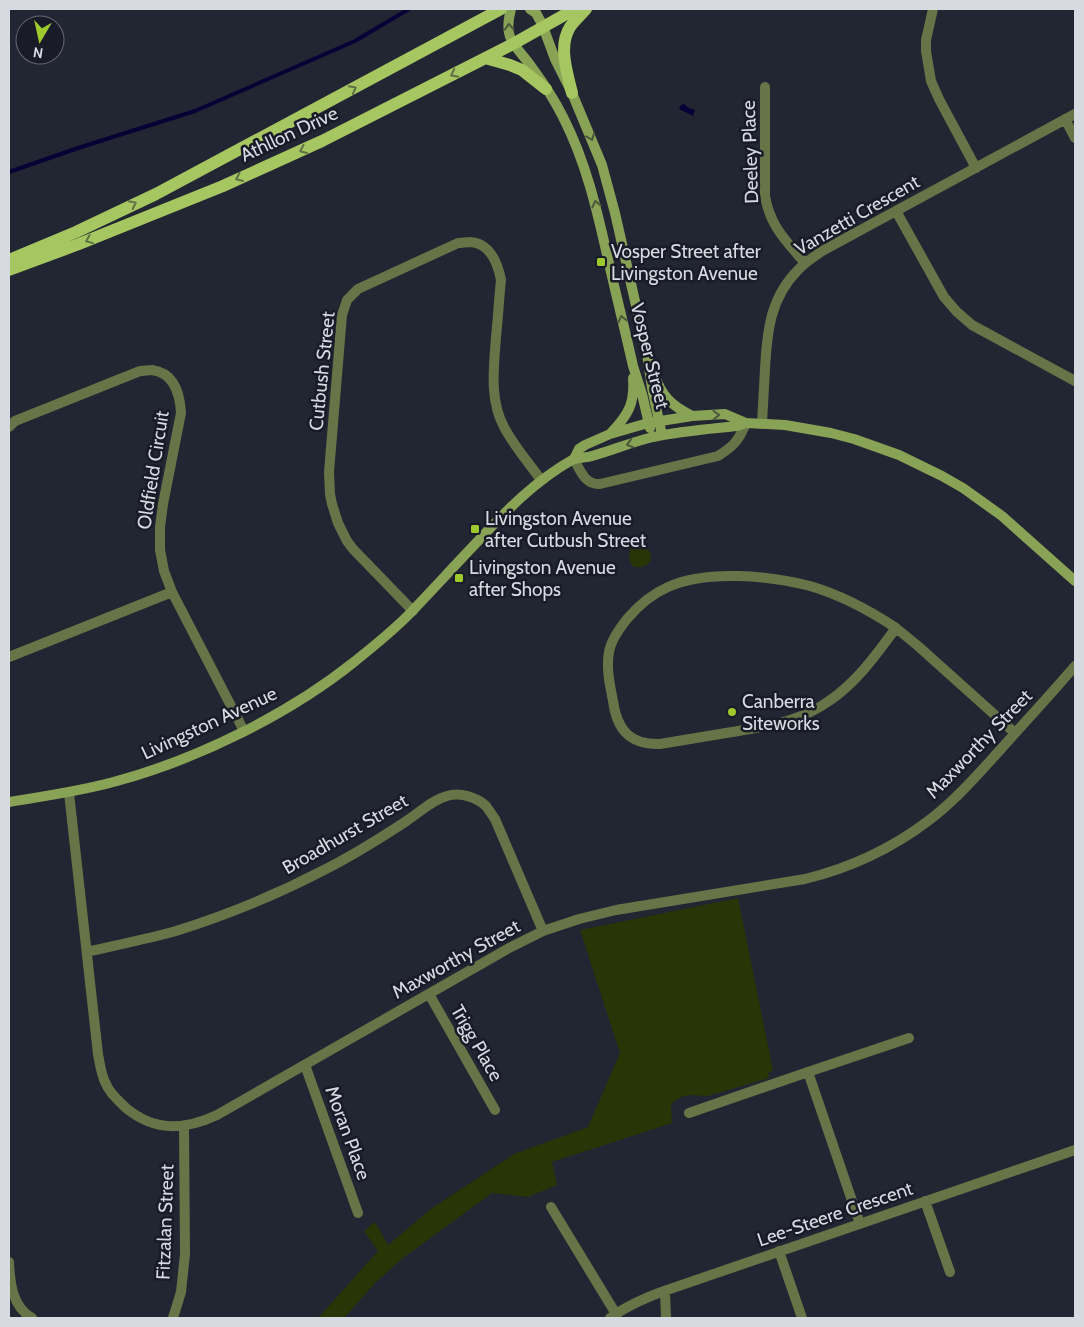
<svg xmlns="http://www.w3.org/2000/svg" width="1084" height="1327" font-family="Cabin,sans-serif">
	<rect width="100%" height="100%" fill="#222532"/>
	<!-- green -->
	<path fill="#283506" d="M639,544C652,546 656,564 642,567C639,567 636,567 634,567C627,560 629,554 632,545Z
		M738,898L773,1070L768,1073L769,1078L708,1096L692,1095L681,1097L671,1104L672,1123L552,1162L557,1185L528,1197L492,1193L403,1258L376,1282L344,1318H318L378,1251L364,1231L375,1222L388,1245L432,1208L514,1154L588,1127L620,1053L580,930Z"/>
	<!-- water -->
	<path fill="#080136" d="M684,104L689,108L695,110L693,116L679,109L681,105Z"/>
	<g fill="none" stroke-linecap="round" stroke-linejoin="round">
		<!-- stream -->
		<path stroke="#080136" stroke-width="4" d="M9,172L78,148L195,111L355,41L409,9"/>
		<!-- street -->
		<path stroke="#657547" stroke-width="10" d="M933,9L926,40V51L931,81L939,99L976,168
			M765,87V196C770,226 786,241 805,263
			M1065,119L1075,138
			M896,211L944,297L957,312L972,325L1075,381
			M762,423C763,405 764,387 765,369C767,332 770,298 798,270C805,262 814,257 822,251L1075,114
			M9,427L15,421L140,371C144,371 148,370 152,370C174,373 180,394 181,413L163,504L160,527V550L164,571L172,592L244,731
			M574,459C580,470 585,485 600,484L718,456C734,446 739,440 746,423
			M413,611L353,549L347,541L338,523L332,504L330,494L329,472L342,315L347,300L358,289L458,243C462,243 466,242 470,242C490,243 498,264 501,280C499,299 498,318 496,337C494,367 489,399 504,427C514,446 529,463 541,480
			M896,628C869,610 841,595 810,586C771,576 706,569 668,587C652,594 638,606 627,619C619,629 611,640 609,652C606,669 610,685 613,701C617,730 630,745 660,744C684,740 708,736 732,732C767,726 800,722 829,701C857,682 876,655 896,628L918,646L1015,733
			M9,657L172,592
			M69,793L98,1054C100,1064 101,1075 106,1084C110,1094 119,1101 126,1108C155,1132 185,1130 217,1115L509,948L543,931L579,919L616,910L805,879C850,868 891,849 928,821C956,800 978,774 1001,749C1026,721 1051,694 1075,666
			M87,952C117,945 147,939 176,931C227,915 276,895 324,870C352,856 379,839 405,822C419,813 432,800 447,796C460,792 476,797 486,806C489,810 492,815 495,819L543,931
			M429,994L495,1110
			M305,1065L358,1213
			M808,1072L909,1038
			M689,1113L808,1072L860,1224
			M925,1201L950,1272
			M551,1207L616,1314
			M779,1251L802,1318
			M9,1262C10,1282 12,1307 32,1318
			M665,1291L666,1318
			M173,1318L181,1292L185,1254L184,1126
			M610,1318C628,1305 649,1296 670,1289L1075,1150"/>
		<!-- secondary -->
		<path stroke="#89a356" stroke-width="10" d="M511,9C502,42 517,45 533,69C544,84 555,101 563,117C586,162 597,210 608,259C616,295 625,330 633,366L642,394L650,428
			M530,9L536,13L542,24L555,59L572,93L602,165L615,213L647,354L652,388L662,435
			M654,374C662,397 671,405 692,416
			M611,433C628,415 635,404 633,378
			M574,459L579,449L585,445L610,434L648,423L692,416L725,414L746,423L785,425L831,433L854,439L899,455L942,476L963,488L1002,516L1075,581
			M9,802C45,796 82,791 117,781C198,759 289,714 354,662C375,645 397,628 415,608C436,586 457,563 479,540C507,510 535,481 572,460C578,457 586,458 592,456C613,450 632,442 653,437C681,431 709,429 737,426L746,423"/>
		<!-- primary -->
		<path stroke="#a5c661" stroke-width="12" d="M485,58L510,65L522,70L546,89
			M572,93C567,72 558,46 570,27C575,20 581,15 586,9
			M9,260L76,232L156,194L501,9
			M9,270L79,244L223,186L322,141L513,44L575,9"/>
	</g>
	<!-- one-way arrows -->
	<defs><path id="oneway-chevron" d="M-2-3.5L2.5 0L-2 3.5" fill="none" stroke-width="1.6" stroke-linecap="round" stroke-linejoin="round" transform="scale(1.25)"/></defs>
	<g stroke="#4b583d">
		<use href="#oneway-chevron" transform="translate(509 27) rotate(-93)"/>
		<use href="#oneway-chevron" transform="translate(591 137) rotate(68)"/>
		<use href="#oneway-chevron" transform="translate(596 204) rotate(-103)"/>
		<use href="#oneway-chevron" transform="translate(622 319) rotate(-103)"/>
		<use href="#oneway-chevron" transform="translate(716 415) rotate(-2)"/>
		<use href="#oneway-chevron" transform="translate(630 444) rotate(163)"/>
	</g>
	<g stroke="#5f7044">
		<use href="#oneway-chevron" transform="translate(454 74) rotate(153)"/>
		<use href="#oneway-chevron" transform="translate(353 89) rotate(-28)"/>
		<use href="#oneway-chevron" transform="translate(303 150) rotate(156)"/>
		<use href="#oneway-chevron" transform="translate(239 178) rotate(156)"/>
		<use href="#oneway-chevron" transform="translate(133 204) rotate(-26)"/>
		<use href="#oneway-chevron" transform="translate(89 240) rotate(158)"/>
	</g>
	<!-- markers -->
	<g fill="#9fca2e" stroke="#191b28" stroke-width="2">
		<rect x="596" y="257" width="10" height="10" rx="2.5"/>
		<rect x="470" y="524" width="10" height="10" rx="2.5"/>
		<rect x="454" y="573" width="10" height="10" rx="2.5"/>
		<circle cx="732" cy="712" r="5"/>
	</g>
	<g text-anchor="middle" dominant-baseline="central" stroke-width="5" stroke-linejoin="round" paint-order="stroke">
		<!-- street labels -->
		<g font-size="19" fill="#d8dae2" stroke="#191b28">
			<text transform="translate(289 134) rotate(-25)">Athllon Drive</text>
			<text transform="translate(750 152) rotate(-92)">Deeley Place</text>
			<text transform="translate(857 215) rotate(-30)">Vanzetti Crescent</text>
			<text transform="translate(650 356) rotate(76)">Vosper Street</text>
			<text transform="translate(322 371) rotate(-84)">Cutbush Street</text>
			<text transform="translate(153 470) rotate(-81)">Oldfield Circuit</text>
			<text transform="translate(209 723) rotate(-25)">Livingston Avenue</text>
			<text transform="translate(979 744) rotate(-46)">Maxworthy Street</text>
			<text transform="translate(345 834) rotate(-30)">Broadhurst Street</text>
			<text transform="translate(456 959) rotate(-29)">Maxworthy Street</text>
			<text transform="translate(477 1043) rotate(60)">Trigg Place</text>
			<text transform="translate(348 1133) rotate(70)">Moran Place</text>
			<text transform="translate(835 1214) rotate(-19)">Lee-Steere Crescent</text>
			<text transform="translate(165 1222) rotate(-88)">Fitzalan Street</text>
		</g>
		<!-- poi labels -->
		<g font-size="19" fill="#d8dae2" stroke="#191b28" text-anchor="start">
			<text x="611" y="251">Vosper Street after<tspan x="611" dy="22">Livingston Avenue</tspan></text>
			<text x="485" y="518">Livingston Avenue<tspan x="485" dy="22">after Cutbush Street</tspan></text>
			<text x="469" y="567">Livingston Avenue<tspan x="469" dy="22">after Shops</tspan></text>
			<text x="742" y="701">Canberra<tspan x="742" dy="22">Siteworks</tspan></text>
		</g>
	</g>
	<!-- border -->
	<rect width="1084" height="1327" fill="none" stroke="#d8dae2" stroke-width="20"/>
	<!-- north arrow -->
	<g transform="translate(40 40) rotate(189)"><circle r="24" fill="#191b28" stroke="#656772"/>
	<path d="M0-4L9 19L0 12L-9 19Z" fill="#9fca2e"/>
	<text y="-8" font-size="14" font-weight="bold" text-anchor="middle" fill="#d8dae2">N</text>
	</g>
</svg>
